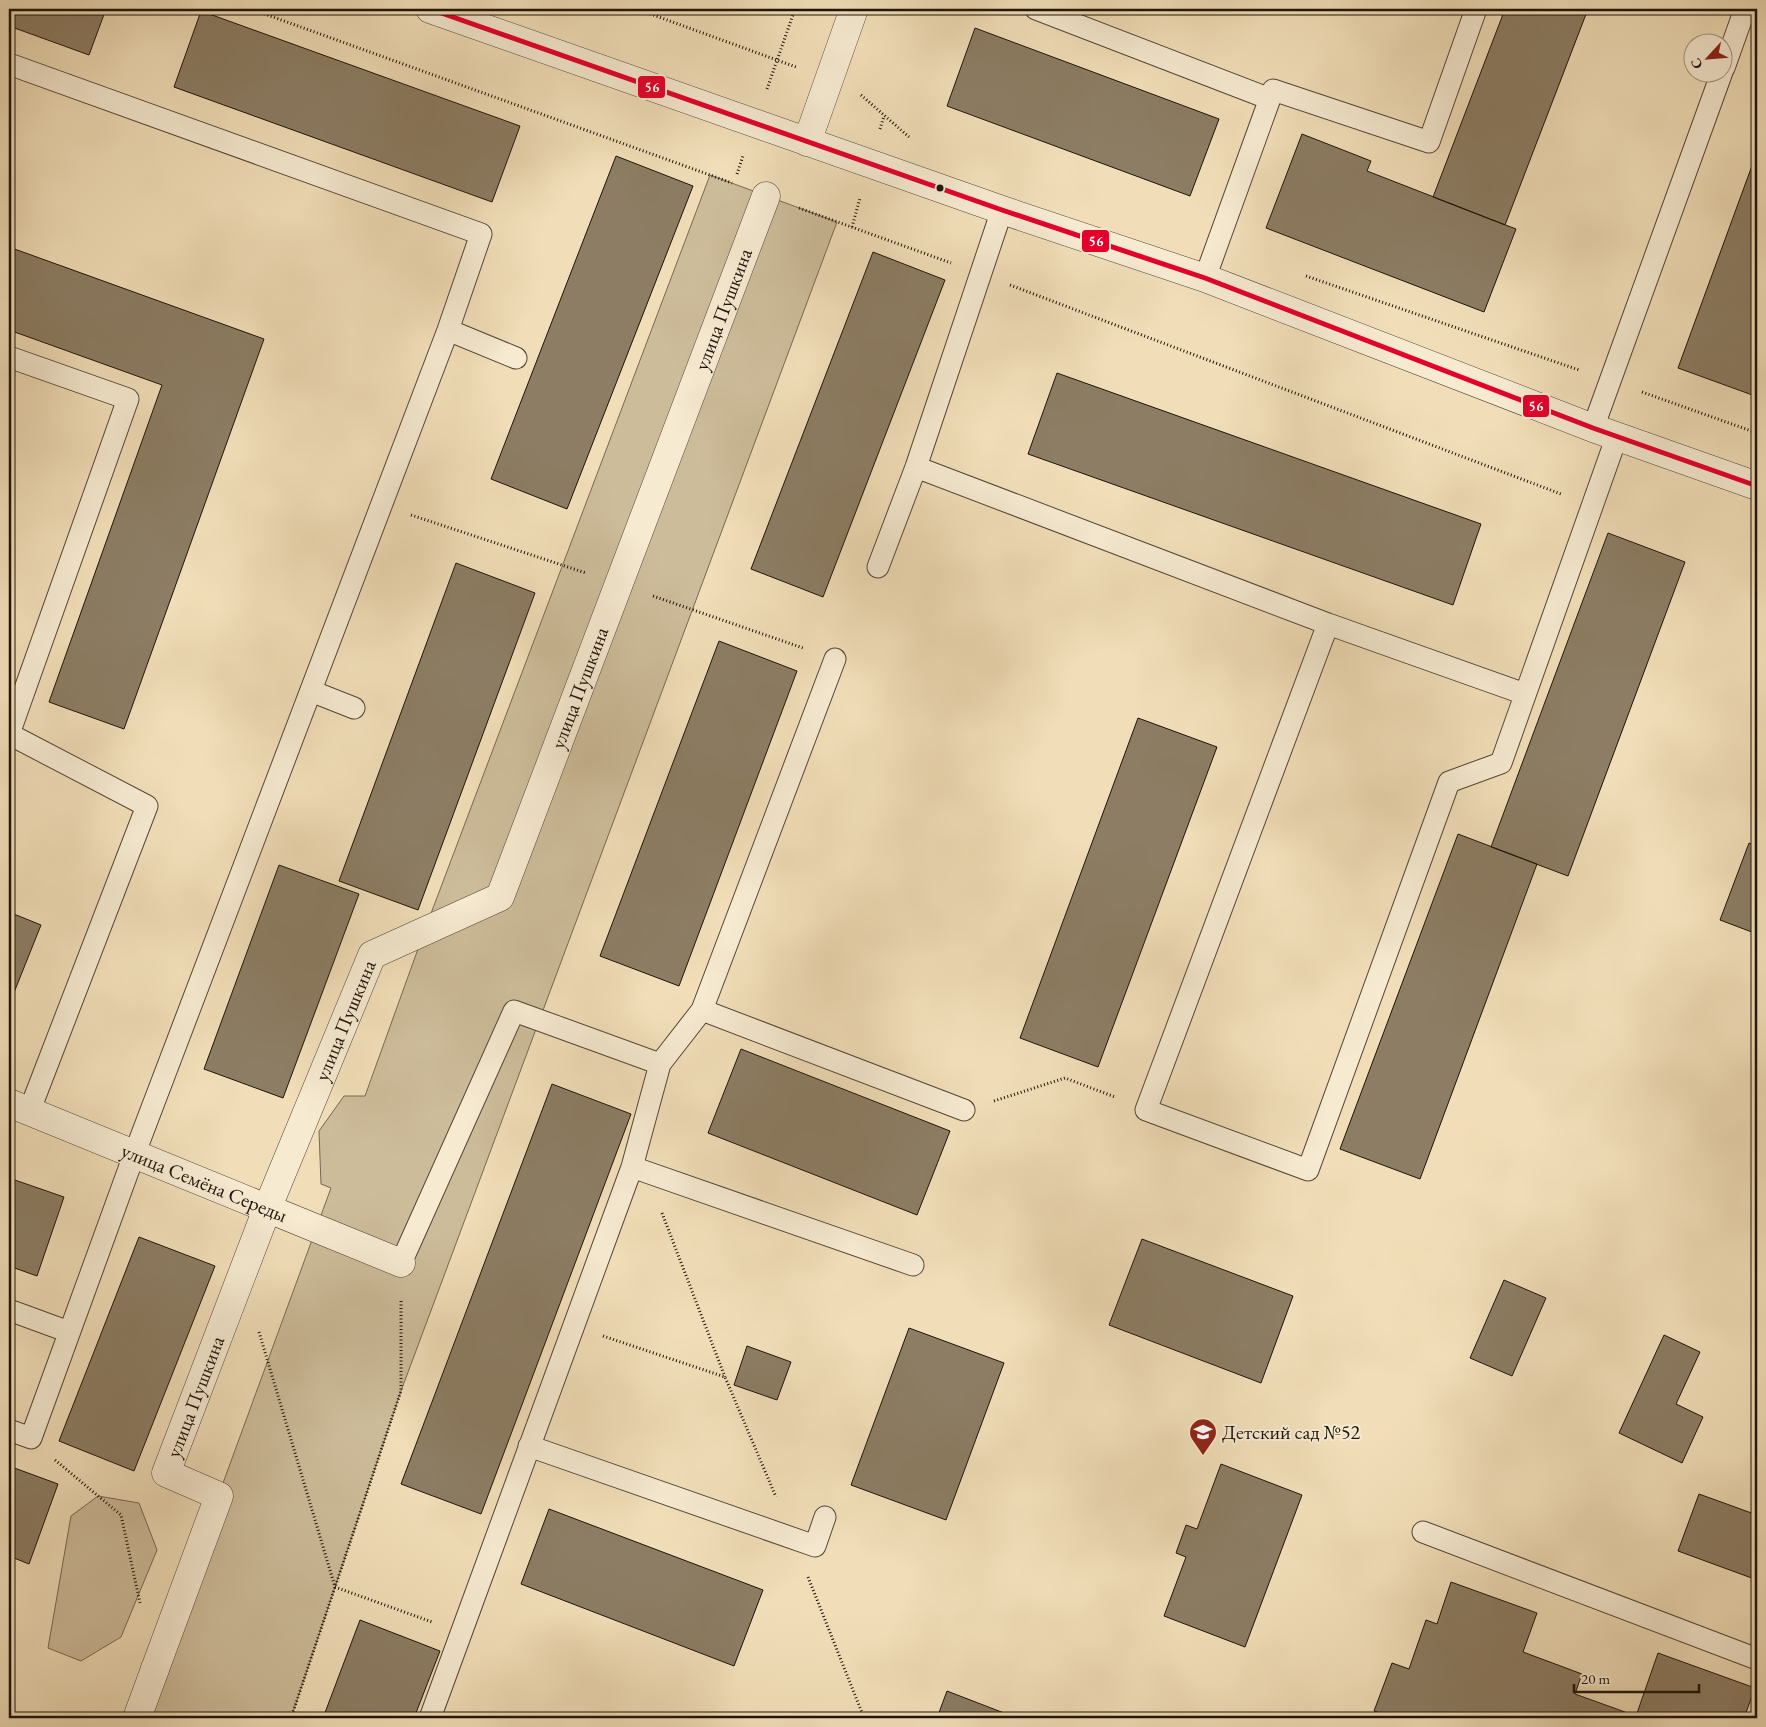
<svg xmlns="http://www.w3.org/2000/svg" width="1766" height="1727" font-family="'EB Garamond',serif">
	<rect width="100%" height="100%" fill="#f1deb8"/>
	<filter id="stains"><feTurbulence type="fractalNoise" baseFrequency=".004" numOctaves="4"/><feColorMatrix values="0 0 0 0 .2 0 0 0 0 .09 0 0 0 0 .02 0 0 0 .5 -.17"/></filter>
	<radialGradient id="worn" r=".72"><stop offset=".6" stop-color="#630" stop-opacity="0"/><stop offset="1" stop-color="#630" stop-opacity=".3"/></radialGradient>
	<!-- green -->
	<path fill="#cdbc9a" stroke="#766852" d="M710,175L837,222L401,1391L291,1718H137L331,1188L321,1184L319,1131L344,1096H365L427,924Z
		M98,1496L139,1503L157,1550L121,1637L81,1661L48,1648L71,1516Z"/>
	<!-- building -->
	<path fill="#8c7d64" stroke="#1e140a" d="M9,9H106L89,55L9,26Z
		M1505,9H1588L1505,225L1433,197Z
		M201,11L520,126L492,202L174,87Z
		M975,28L1219,119L1190,196L947,106Z
		M1302,134L1371,161L1367,171L1516,229L1484,312L1266,228Z
		M1757,152V389L1755,396L1678,368Z
		M616,156L693,186L567,509L491,479Z
		M9,247L264,339L124,729L49,702L162,385L9,330Z
		M873,252L945,280L823,597L751,569Z
		M1057,373L1481,524L1453,605L1028,454Z
		M1608,533L1685,562L1568,876L1491,847Z
		M456,563L535,593L418,910L339,881Z
		M719,641L797,671L679,986L600,956Z
		M1138,718L1217,747L1098,1067L1020,1038Z
		M1458,834L1537,864L1420,1179L1340,1149Z
		M1749,843L1757,846V934L1720,920Z
		M279,865L359,894L283,1098L204,1069Z
		M9,912L41,925L13,995L9,993Z
		M741,1049L950,1131L917,1215L708,1133Z
		M552,1084L631,1114L481,1514L401,1484Z
		M9,1178L64,1197L37,1276L9,1266Z
		M139,1237L215,1266L134,1471L59,1441Z
		M1142,1239L1293,1296L1261,1383L1109,1325Z
		M1504,1280L1546,1298L1512,1376L1470,1358Z
		M909,1328L1004,1363L946,1520L851,1485Z
		M1664,1335L1700,1352L1676,1404L1703,1417L1682,1463L1619,1433Z
		M747,1346L791,1362L777,1400L734,1385Z
		M1221,1464L1302,1495L1245,1647L1164,1616L1186,1557L1176,1553L1186,1525L1197,1529Z
		M9,1466L58,1484L29,1564L9,1556Z
		M1699,1494L1757,1515V1580L1678,1551Z
		M549,1509L763,1590L734,1666L521,1584Z
		M1451,1582L1537,1613L1523,1652L1582,1674L1575,1694L1636,1716L1658,1653L1755,1688L1744,1718H1395L1374,1711L1392,1663L1409,1669L1426,1620L1437,1624Z
		M360,1620L440,1651L414,1718H323Z
		M947,1691L1017,1718H937Z"/>
	<g fill="none" stroke-linecap="round" stroke-linejoin="round">
		<!-- service casing -->
		<g stroke="#534636" stroke-width="23">
			<path id="service" d="M1036,9L1270,99
				M9,64L481,234L448,330L134,1155L31,1438L9,1430
				M1724,68L1745,9
				M1205,278L1273,90L1429,142L1476,9
				M448,330L516,358
				M9,357L128,399L9,734L147,806L29,1112
				M1593,428L1722,72
				M916,467L1328,624L1525,694
				M878,567L916,467L1002,210
				M1328,624L1146,1110L1308,1170L1449,782L1501,763L1617,436
				M311,691L354,708
				M702,1010L964,1110
				M632,1167L913,1265
				M401,1263L514,1011L660,1064L702,1010L835,659
				M9,1310L69,1332
				M529,1446L815,1546L825,1517
				M1423,1532L1757,1659
				M430,1718L632,1167L660,1064"/>
		</g>
		<!-- pedestrian casing -->
		<g stroke="#534636" stroke-width="29">
			<g id="pedestrian">
				<path id="s1" d="M155,1669L219,1496L166,1473L267,1209L372,955L500,897L766,196"/>
			</g>
		</g>
		<!-- minor casing -->
		<g stroke="#534636" stroke-width="29">
			<g id="minor">
				<path id="s2" d="M9,1103L401,1263"/>
				<path d="M137,1718L155,1669"/>
			</g>
		</g>
		<!-- tertiary casing -->
		<g stroke="#534636" stroke-width="29">
			<path id="tertiary" d="M430,9L1002,210L1205,278L1593,428L1757,486
				M807,142L854,9"/>
		</g>
		<!-- path -->
		<path stroke="#1e140a" stroke-width="3" stroke-dasharray="1 2.5" stroke-linecap="butt" d="M251,9L732,183
			M637,9L796,67
			M767,89L795,9
			M861,95L909,137
			M880,129L884,116
			M737,174L743,156
			M799,208L951,263
			M852,227L860,198
			M1306,276L1579,370
			M1010,285L1561,494
			M1642,392L1757,433
			M411,515L586,573
			M653,596L803,648
			M994,1101L1065,1078L1115,1097
			M662,1213L725,1377
			M259,1332L335,1587L432,1622
			M603,1336L725,1377L776,1497
			M55,1460L121,1515L140,1603
			M808,1577L864,1718
			M291,1718L401,1391V1299"/>
		<!-- service -->
		<use href="#service" stroke="#f6ead1" stroke-width="21"/>
		<!-- pedestrian -->
		<use href="#pedestrian" stroke="#f6ead1" stroke-width="28"/>
		<!-- minor -->
		<use href="#minor" stroke="#f6ead1" stroke-width="28"/>
		<!-- tertiary -->
		<use href="#tertiary" stroke="#f6ead1" stroke-width="28"/>
		<!-- bus-1 casing -->
		<g stroke="#f6ead1" stroke-width="9">
			<path id="bus-1" d="M430,9L1002,210L1205,278L1593,428L1757,486"/>
		</g>
		<!-- bus-1 -->
		<use href="#bus-1" stroke="#e4002b" stroke-width="5"/>
	</g>
	<!-- icons -->
	<defs>
		<g id="school-pin" transform="scale(1.4375)"><path d="M0 17L-7.5 6A9.5 9.5 0 1 1 7.5 6Z" fill="#8f2418" stroke="#f6ead1"/><path d="M0-5L7-2L0 1L-7-2ZM-4 1L0 2.5L4 1V4Q0 6-4 4Z" fill="#fff"/></g>
	</defs>
	<g fill-rule="evenodd">
		<use href="#school-pin" x="1203" y="1432"/>
	</g>
	<!-- markers -->
	<circle fill="#1e140a" stroke="#f6ead1" stroke-width="2" cx="940" cy="188" r="4.5"/>
	<g text-anchor="middle" dominant-baseline="central" stroke-width="4" stroke-linejoin="round" paint-order="stroke">
		<!-- street labels -->
		<g font-size="20" fill="#1e140a" stroke="#f6ead1">
			<text stroke="none"><textPath href="#s1" startOffset="1569">улица Пушкина</textPath></text>
			<text stroke="none"><textPath href="#s1" startOffset="1164">улица Пушкина</textPath></text>
			<text stroke="none"><textPath href="#s1" startOffset="729">улица Пушкина</textPath></text>
			<text stroke="none"><textPath href="#s2" startOffset="211">улица Семёна Середы</textPath></text>
			<text stroke="none"><textPath href="#s1" startOffset="324">улица Пушкина</textPath></text>
		</g>
		<!-- poi labels -->
		<g font-size="20" fill="#1e140a" stroke="#f6ead1" text-anchor="start">
			<text x="1222" y="1432">Детский сад №52</text>
		</g>
	</g>
	<g stroke="#f6ead1" stroke-width="2">
		<rect x="637" y="75" width="29" height="24" rx="5" fill="#e4002b"/>
		<rect x="1081" y="229" width="29" height="24" rx="5" fill="#e4002b"/>
		<rect x="1522" y="394" width="28" height="24" rx="5" fill="#e4002b"/>
	</g>
	<g font-size="14" text-anchor="middle" font-weight="bold" fill="#fff">
		<text x="652" y="92">56</text>
		<text x="1096" y="246">56</text>
		<text x="1536" y="411">56</text>
	</g>
	<!-- margin -->
	<rect width="1766" height="1727" fill="none" stroke="#f1deb8" stroke-width="30"/>
	<rect x="10" y="10" width="1746" height="1707" fill="none" stroke="#1e140a" stroke-width="2.5"/>
	<rect x="15" y="15" width="1736" height="1697" fill="none" stroke="#1e140a"/>
	<!-- north arrow -->
	<g transform="translate(1708 58) rotate(244)"><circle r="24" fill="#f6ead1" stroke="#a09481"/>
	<path d="M0-4L9 19L0 12L-9 19Z" fill="#8f2418"/>
	<text y="-8" font-size="14" font-weight="bold" text-anchor="middle" fill="#1e140a">С</text>
	</g>
	<!-- scale -->
	<path d="M1574 1684v8h125v-8" fill="none" stroke="#1e140a" stroke-width="2.5"/>
	<text x="1581" y="1684" font-size="15" fill="#1e140a" stroke="#f6ead1" stroke-width="4" paint-order="stroke">20 m</text>
	<rect width="100%" height="100%" filter="url(#stains)"/>
	<rect width="100%" height="100%" fill="url(#worn)"/>
</svg>
